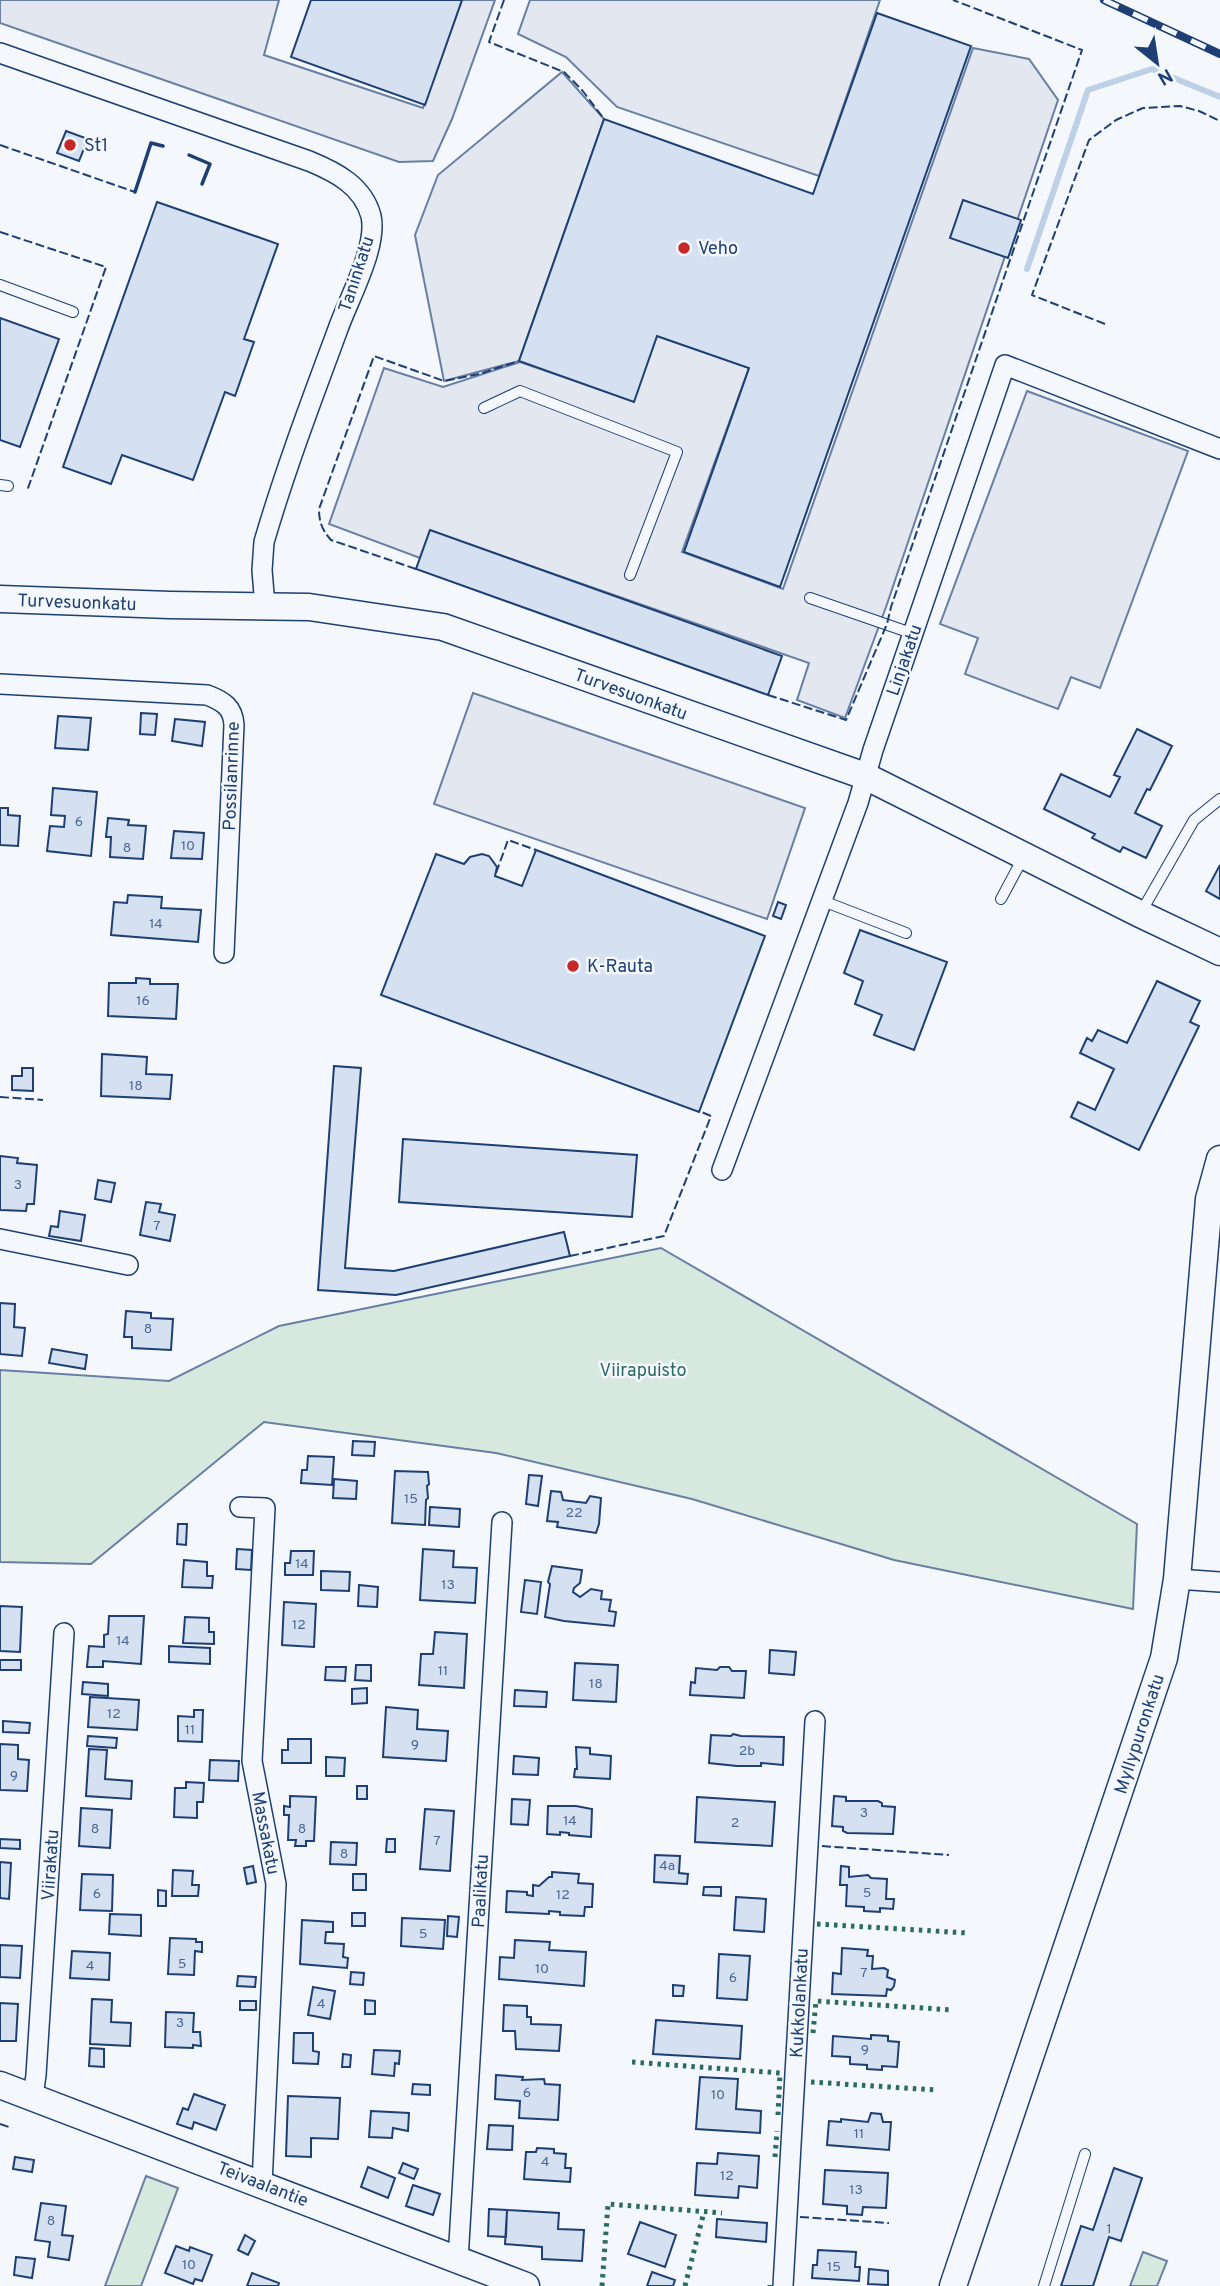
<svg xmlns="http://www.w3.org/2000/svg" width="1220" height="2286" font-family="Overpass,sans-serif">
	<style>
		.green { fill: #d7e8df; stroke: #687fa3; stroke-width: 2 }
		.parking { fill: #e3e8f0; stroke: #687fa3; stroke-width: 2 }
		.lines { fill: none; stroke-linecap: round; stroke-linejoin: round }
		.stream { stroke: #bed0e5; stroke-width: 6 }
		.building { fill: #d5e0f0; stroke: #1d3f73; stroke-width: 2 }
		.lane-casing { stroke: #1d3f73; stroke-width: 12 }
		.street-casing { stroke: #1d3f73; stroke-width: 22 }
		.secondary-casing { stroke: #1d3f73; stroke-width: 29 }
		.lane { stroke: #f4f7fb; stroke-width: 10 }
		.street { stroke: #f4f7fb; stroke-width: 19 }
		.secondary { stroke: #f4f7fb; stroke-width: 26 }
		.rail-casing { stroke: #1d3f73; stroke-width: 8 }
		.rail { stroke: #f4f7fb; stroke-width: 5; stroke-dasharray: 16; stroke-linecap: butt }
		.hedge { stroke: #2c6c60; stroke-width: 5; stroke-dasharray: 3.5 5; stroke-linecap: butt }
		.fence { stroke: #1d3f73; stroke-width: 2; stroke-dasharray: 9 3.5; stroke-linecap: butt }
		.wall { stroke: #1d3f73; stroke-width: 3.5 }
		.poi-dot { fill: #c62828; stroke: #f4f7fb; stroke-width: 2.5 }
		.labels { text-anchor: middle; stroke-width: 5; stroke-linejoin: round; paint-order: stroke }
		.number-label { font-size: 14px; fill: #4b6792 }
		.poi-label { font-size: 18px; fill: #1d3f73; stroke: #f4f7fb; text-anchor: start }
		.street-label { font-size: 18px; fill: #1d3f73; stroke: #f4f7fb }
		.park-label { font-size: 18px; fill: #2c6c60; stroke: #f4f7fb }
	</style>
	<rect width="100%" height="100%" fill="#f4f7fb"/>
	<path class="green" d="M661 1248 1137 1524 1133 1609 894 1560 692 1499 496 1453 264 1422 91 1564 0 1562V1370L169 1381 279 1326Z
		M146 2176 178 2188 141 2286H105Z
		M1143 2252 1167 2261 1157 2286H1130Z"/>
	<path class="parking" d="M0 0H279L264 55 423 108 462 0H495L452 119 433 161 399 162 0 23Z
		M530 0H880L819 176 617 107 566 57 518 34Z
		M973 48 1029 59 1058 100 886 607 845 718 797 700 809 663 430 531 420 558 329 524 384 368 443 387 520 362 633 401 657 336 749 368 682 552 783 589Z
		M562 72 604 119 519 361 444 381 415 235 438 175Z
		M1027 391 1188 451 1100 688 1071 677 1058 709 965 674 978 638 940 624Z
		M473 693 805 808 767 919 434 804Z"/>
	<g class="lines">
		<path class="stream" d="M1027 269 1088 90 1152 69 1220 97"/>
	</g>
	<path class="building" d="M311 0H462L425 105 291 57Z
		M877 13 971 46 780 587 684 552 749 368 657 336 634 402 519 361 604 119 813 194Z
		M66 131 88 139 79 161 57 153Z
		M963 200 1021 220 1008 258 950 238Z
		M157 202 278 244 244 339 254 342 235 396 225 392 193 480 122 455 111 484 63 467Z
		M0 318 59 339 20 447 0 440Z
		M430 530 782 656 768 695 416 569Z
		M141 713 157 714 155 735 140 734Z
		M58 716 91 718 88 750 55 748Z
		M175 719 205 722 202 746 172 741Z
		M1137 729 1172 746 1150 790 1147 789 1135 813 1162 826 1146 858 1123 847 1120 852 1092 838 1095 834 1044 809 1061 774 1110 797 1120 777 1114 775Z
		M53 788 97 792 91 856 47 851 50 826 64 827 65 816 51 815Z
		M0 808H8V815L20 816 18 846 0 845Z
		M108 818 129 820 128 825 146 826 143 859 110 857 111 837H106Z
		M174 831 204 833 202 859 171 858Z
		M536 850 765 936 699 1112 381 995 436 854 464 864 470 857 482 854 489 856 497 867 495 876 522 886Z
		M1220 865V899L1206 891Z
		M128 895 162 897 161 908 201 910 198 942 111 935 114 902 127 903Z
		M778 902 786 905 781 919 773 916Z
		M860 930 947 962 914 1050 874 1035 882 1015 855 1004 863 981 844 973Z
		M136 978 150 979V984H178L176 1019 108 1016 109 983H136Z
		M1157 981 1200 1001 1190 1022 1199 1026 1139 1150 1071 1117 1078 1102 1095 1110 1114 1069 1080 1053 1087 1038 1092 1041 1098 1030 1127 1043Z
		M102 1054 147 1057 146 1074 172 1075 170 1099 101 1096Z
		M334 1066 361 1068 345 1268 394 1271 564 1232 570 1256 396 1295 318 1290Z
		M22 1068H33V1091L12 1090V1076H22Z
		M403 1139 637 1155 632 1217 399 1202Z
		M0 1156 18 1158 17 1163 37 1165 34 1204H27L26 1211 0 1210Z
		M98 1180 115 1183 111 1202 95 1199Z
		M146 1202 161 1204 159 1212 175 1215 170 1241 140 1235Z
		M60 1211 85 1215 81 1241 49 1236 51 1226 58 1227Z
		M0 1303 15 1304 14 1327 25 1328 22 1356 0 1354Z
		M126 1311 151 1313V1318L173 1319 171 1350 132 1348V1337H124Z
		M52 1349 87 1355 85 1369 49 1363Z
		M353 1441 375 1442 374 1456 352 1455Z
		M308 1456 334 1457 332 1485 301 1483 302 1470H307Z
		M395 1471 428 1472 429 1484 427 1486 428 1498 426 1500 425 1525 392 1523Z
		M529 1475 542 1476 538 1506 526 1504Z
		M334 1479 357 1481 356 1499 333 1498Z
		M551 1491 561 1492 563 1500 586 1503 590 1496 601 1498 599 1524 596 1533 557 1527 558 1522 547 1521Z
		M430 1507 460 1509 459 1527 429 1525Z
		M178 1524H187L186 1545 177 1544Z
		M237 1549 252 1550 251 1570 236 1569Z
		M423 1549 454 1551 453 1567 477 1568 475 1603 420 1600Z
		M291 1551H314L313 1575H285V1563H290Z
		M184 1560 207 1562V1576H213L212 1588 182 1587Z
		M552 1566 582 1570 580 1583 574 1588 573 1592 580 1597 591 1589 602 1591 601 1599 611 1600 609 1611 616 1612 614 1626 564 1621 545 1617 550 1584 548 1582Z
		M321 1571 350 1572 349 1591 321 1590Z
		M525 1580 541 1582 537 1614 521 1612Z
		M359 1585 378 1587 377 1607 358 1606Z
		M284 1602 316 1604 314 1647 282 1645Z
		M0 1606 22 1607 20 1652 0 1651Z
		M109 1616H144L141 1664 103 1661V1667H87L89 1646 104 1647V1635L108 1634Z
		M185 1617 209 1618V1632H214V1644L183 1643Z
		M435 1632 467 1634 464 1688 419 1685 421 1654H433Z
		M169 1646 210 1648V1664L169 1662Z
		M770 1650 796 1652 794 1675 769 1673Z
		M0 1660H21V1670H0Z
		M575 1663 618 1665 616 1702 573 1700Z
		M356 1665H371V1681L355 1680Z
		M326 1667H346L345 1681 325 1680Z
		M720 1667H729L732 1671H746L744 1698 690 1695 691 1682 695 1683 696 1668 717 1670Z
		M83 1682 108 1684V1696L82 1694Z
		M367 1688V1703L352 1704V1689Z
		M515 1690 547 1692 546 1707 514 1706Z
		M90 1697 139 1700 137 1730 88 1727Z
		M386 1707 418 1710 417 1729 448 1731 446 1761 383 1757Z
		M194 1710H203L202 1742 178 1741V1716L194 1717Z
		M3 1721 30 1723 29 1733 3 1732Z
		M733 1734 741 1736 784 1737 783 1765 761 1763V1766H737L709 1763 711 1735 731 1736Z
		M88 1736 117 1738 116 1748 87 1746Z
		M288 1739H311V1763H282V1750H288Z
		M0 1744 18 1745V1759L29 1760 27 1791 0 1790Z
		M576 1747 590 1748V1754L611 1756 610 1779 574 1777 575 1769H577Z
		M89 1749 107 1750 105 1779 132 1781 131 1799 86 1796Z
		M514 1756 539 1758 538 1775 513 1774Z
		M326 1757 345 1758 344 1776H326Z
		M210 1760 239 1761 238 1781 209 1780Z
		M186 1782 204 1783 203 1802H197V1818L174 1817 175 1788H186Z
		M357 1786H367V1799H357Z
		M290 1796 316 1797 314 1841H306V1846H295L296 1840H288L289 1815H284V1806L290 1807Z
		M834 1796 846 1797V1801H878L882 1803V1806L895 1807 893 1834 847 1833 843 1831V1827L832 1826Z
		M697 1797 775 1802 772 1846 695 1842Z
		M512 1799 530 1800 528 1825 511 1824Z
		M548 1806H576L592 1809 591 1837 569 1835V1833L560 1832V1835L547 1834Z
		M81 1808 112 1810 110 1848 79 1846Z
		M425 1809 454 1811 450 1871 420 1869Z
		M0 1839 20 1840V1849L0 1848Z
		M387 1839H395V1852H386Z
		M331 1842 357 1843 356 1865 330 1864Z
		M655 1855 680 1856 679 1873 688 1874 687 1884 654 1882Z
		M0 1862 11 1863 9 1899 0 1898Z
		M253 1866 256 1882 247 1884 244 1868Z
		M841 1866 849 1867V1877L868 1875 871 1878 887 1879 886 1899H894L893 1909 880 1908V1912L864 1911V1907L846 1906 847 1885H840Z
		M173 1870 193 1871 192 1885H199L198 1896H172Z
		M552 1872 579 1874 578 1883 593 1884 592 1907H585L584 1916 560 1915V1912L549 1911V1914L506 1912 507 1891 527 1892V1895L533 1896V1885L539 1886 549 1877H552Z
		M82 1874 113 1875 112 1911 80 1910Z
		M353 1874H366V1890H353Z
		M704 1887H721V1896L703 1895Z
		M158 1890 166 1891V1906H158Z
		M736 1897 766 1899 764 1932 734 1930Z
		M352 1913H365V1926H352Z
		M110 1914 141 1915V1936L109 1934Z
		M448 1916 459 1917 457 1937 447 1936Z
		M402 1918 445 1920 443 1949 401 1946Z
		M302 1920 333 1922V1932H326L325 1943 344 1944 343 1957 348 1958 347 1968 300 1964Z
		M170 1938 196 1939V1942H202V1952L195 1951 194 1975 168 1974Z
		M515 1940 550 1942 549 1950 586 1952 584 1986 499 1979 500 1957 514 1958Z
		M0 1945 22 1946 20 1978 0 1977Z
		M842 1948 868 1950 867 1956H873L872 1969 884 1968 888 1970 887 1977 895 1980 894 1986 891 1990 887 1989 886 1996 832 1994 833 1973 841 1974Z
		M72 1951 110 1953 109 1980 70 1978Z
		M719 1954 750 1956 747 2000 717 1998Z
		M351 1972 364 1973 363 1985 350 1984Z
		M238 1976 256 1977 255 1987 237 1986Z
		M673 1985 684 1986 683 1996H673Z
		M313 1987 335 1991 330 2019 308 2015Z
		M92 1999 112 2000 111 2022 131 2023 130 2046 90 2044Z
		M365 2000 375 2001V2014H365Z
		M240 2001H256V2010H240Z
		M0 2003 18 2004 16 2041H0Z
		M504 2005 527 2006V2017H531V2024L561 2025 559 2051 516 2049 515 2031H503Z
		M166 2012 194 2013 193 2032H200L201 2046 193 2045V2048L165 2047Z
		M656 2020 742 2026 740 2059 653 2054Z
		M294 2033H313V2051L319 2052 318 2064 293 2063Z
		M871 2035 888 2036V2041L899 2042 897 2067 882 2066V2070L867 2069V2065L850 2064V2057L832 2056 833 2036 871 2039Z
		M90 2048 104 2049V2067L89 2066Z
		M374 2050 400 2051 399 2064 395 2063 394 2076 372 2074Z
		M343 2054 351 2055 350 2067H342Z
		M496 2075 523 2077 522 2080 544 2079 545 2084 560 2085 558 2120 519 2118 520 2101 495 2099Z
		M700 2077 738 2079 736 2109 761 2111 760 2133 696 2129Z
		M413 2084 430 2085V2095L412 2094Z
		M194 2094 225 2105 216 2130 194 2122 192 2129 177 2124 183 2108 188 2110Z
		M288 2096 340 2098 338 2139 311 2138V2157L286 2156Z
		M371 2111 409 2113 408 2131 393 2128 392 2138 369 2137Z
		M871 2113 881 2114 883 2122H891L889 2150 827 2145 829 2121 841 2122V2119L868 2122Z
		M489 2125 513 2126 512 2150 487 2149Z
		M537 2148 554 2149V2153L566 2154 565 2168H571L570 2182 524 2179 526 2152H536Z
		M718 2153 759 2156 757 2188 739 2186 738 2198 695 2195 697 2163 717 2164Z
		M15 2157 34 2160 32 2172 13 2169Z
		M403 2163 418 2169 414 2179 399 2173Z
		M368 2167 395 2178 388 2198 361 2187Z
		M1114 2168 1142 2178 1121 2241 1109 2237 1093 2286H1061L1081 2226 1093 2230Z
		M825 2170 888 2173 886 2208 863 2207 862 2215 847 2214V2206L823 2204Z
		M413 2185 440 2194 433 2215 406 2206Z
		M41 2203 66 2206 62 2235 73 2236 69 2260 48 2257 50 2242 35 2240Z
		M489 2209 507 2210 506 2237 488 2236Z
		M507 2210 559 2213 558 2229 584 2230 582 2261 542 2259V2247L505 2244Z
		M717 2219 767 2223 766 2242 716 2237Z
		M640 2222 676 2235 665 2267 628 2254Z
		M245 2235 255 2241 248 2255 238 2250Z
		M176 2246 189 2251 190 2247 212 2255 202 2281 195 2279 193 2284 165 2273Z
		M818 2250 856 2252 855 2267H860L859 2281 812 2278 813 2265H817Z
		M16 2257 35 2259 32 2278 14 2275Z
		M869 2269 888 2271V2285L868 2284Z
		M652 2272 675 2280 673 2286H647Z
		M252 2273 279 2283 278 2286H247Z"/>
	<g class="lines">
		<defs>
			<path id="lane" d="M0 285 73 312
				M484 408 520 391 677 452 630 575
				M0 485 8 486
				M810 598 914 634
				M1001 899 1024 856
				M823 901 906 933
				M1140 914 1194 820 1220 799
				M1044 2286 1085 2154"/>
			<path id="street" d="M0 53 309 161C336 172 363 186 371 216 378 247 348 300 338 329 312 399 285 470 264 542L262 570 265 606
				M0 684 207 695C223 701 233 707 234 725L224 953
				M722 1170 858 803 873 750 1005 365 1220 449
				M0 1239 128 1265
				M240 1507 265 1508 252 1761 276 1884 262 2184
				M1177 1579 1220 1582
				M33 2096 36 2075 64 1633
				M458 2260 502 1522
				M783 2286 815 1721"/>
			<path id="secondary" d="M0 599 170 605 309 607 443 627 865 776 1140 914 1220 952
				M0 2085 526 2286
				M953 2286 1164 1658 1177 1579 1209 1199 1220 1159"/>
		</defs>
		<use href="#lane" class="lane-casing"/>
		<use href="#street" class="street-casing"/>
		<use href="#secondary" class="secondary-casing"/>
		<use href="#lane" class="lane"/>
		<use href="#street" class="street"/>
		<use href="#secondary" class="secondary"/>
		<defs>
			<path id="rail" d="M1104 0 1220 54"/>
		</defs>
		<use href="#rail" class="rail-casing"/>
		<use href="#rail" class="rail"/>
		<path class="hedge" d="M817 1924 967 1933
			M813 2033 816 2001 953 2010
			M632 2062 780 2073 778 2115
			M811 2082 936 2090
			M775 2157 777 2131
			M602 2286 608 2204 722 2213
			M685 2286 704 2212
			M770 2286V2285"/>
		<path class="fence" d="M504 0 489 42 564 72 582 90 604 119
			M0 145 135 192
			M0 232 106 267 27 491
			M1105 324 1032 295 1089 140 1116 120 1143 108 1180 106 1199 111 1220 121
			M416 569 331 540C322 530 319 522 319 509L374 356 444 381 479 374 519 361
			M768 695 846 720 887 624 891 607 1082 50 953 0
			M496 873 508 840 536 850
			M0 1097 43 1100
			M570 1256 664 1236 711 1116 699 1111
			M822 1846 949 1855
			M0 2124 12 2128
			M800 2217 889 2223"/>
		<path class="wall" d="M189 155 210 164 202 184
			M135 192 151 143 163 146"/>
	</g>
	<g class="poi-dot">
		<circle cx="70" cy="145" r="7"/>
		<circle cx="684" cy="248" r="7"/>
		<circle cx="573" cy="966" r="7"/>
	</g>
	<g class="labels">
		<g class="number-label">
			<text x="79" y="826">6</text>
			<text x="188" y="850">10</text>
			<text x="127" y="852">8</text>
			<text x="156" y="928">14</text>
			<text x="143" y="1005">16</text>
			<text x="136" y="1090">18</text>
			<text x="18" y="1189">3</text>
			<text x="157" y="1230">7</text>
			<text x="148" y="1333">8</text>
			<text x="411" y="1503">15</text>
			<text x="574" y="1517">22</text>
			<text x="302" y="1568">14</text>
			<text x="448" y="1589">13</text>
			<text x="299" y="1629">12</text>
			<text x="123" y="1645">14</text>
			<text x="443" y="1675">11</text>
			<text x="596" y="1688">18</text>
			<text x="114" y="1718">12</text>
			<text x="190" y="1734">11</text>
			<text x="415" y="1749">9</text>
			<text x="747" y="1755">2b</text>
			<text x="14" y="1780">9</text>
			<text x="864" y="1817">3</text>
			<text x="570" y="1825">14</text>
			<text x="735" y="1827">2</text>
			<text x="95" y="1833">8</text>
			<text x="302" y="1833">8</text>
			<text x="437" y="1845">7</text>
			<text x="344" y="1858">8</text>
			<text x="667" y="1870">4a</text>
			<text x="867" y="1897">5</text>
			<text x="97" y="1898">6</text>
			<text x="563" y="1899">12</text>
			<text x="423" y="1938">5</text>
			<text x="182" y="1968">5</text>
			<text x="90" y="1970">4</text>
			<text x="542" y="1973">10</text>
			<text x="864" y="1977">7</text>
			<text x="733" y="1982">6</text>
			<text x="321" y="2008">4</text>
			<text x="180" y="2027">3</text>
			<text x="865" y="2054">9</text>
			<text x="527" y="2097">6</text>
			<text x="718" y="2099">10</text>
			<text x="859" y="2138">11</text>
			<text x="545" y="2166">4</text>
			<text x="727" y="2180">12</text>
			<text x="856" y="2194">13</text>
			<text x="51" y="2225">8</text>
			<text x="1109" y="2233">1</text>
			<text x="189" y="2269">10</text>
			<text x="834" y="2271">15</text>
		</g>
		<g class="poi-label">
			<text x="84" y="151">St1</text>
			<text x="698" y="254">Veho</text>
			<text x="587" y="972">K-Rauta</text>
		</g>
		<g class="street-label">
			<text transform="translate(356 274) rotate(-72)" y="6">Taninkatu</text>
			<text transform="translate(77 602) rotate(2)" y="6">Turvesuonkatu</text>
			<text transform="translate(904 660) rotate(-71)" y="6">Linjakatu</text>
			<text transform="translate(631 694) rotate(20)" y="6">Turvesuonkatu</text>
			<text transform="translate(231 776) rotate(-88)" y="6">Possilanrinne</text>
			<text transform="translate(1139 1734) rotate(-72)" y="6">Myllypuronkatu</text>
			<text transform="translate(266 1833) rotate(79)" y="6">Massakatu</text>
			<text transform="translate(50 1865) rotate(-86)" y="6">Viirakatu</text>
			<text transform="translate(480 1891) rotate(-87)" y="6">Paalikatu</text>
			<text transform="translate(799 2003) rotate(-87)" y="6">Kukkolankatu</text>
			<text transform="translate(263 2184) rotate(21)" y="6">Teivaalantie</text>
		</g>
		<g class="park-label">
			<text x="643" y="1376">Viirapuisto</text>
		</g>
	</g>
	<g transform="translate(1157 63) rotate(150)" stroke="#f4f7fb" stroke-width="5" paint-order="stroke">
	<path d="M0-5L12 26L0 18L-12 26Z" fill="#1d3f73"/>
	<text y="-10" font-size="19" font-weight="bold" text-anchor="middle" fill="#1d3f73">N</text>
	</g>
</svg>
